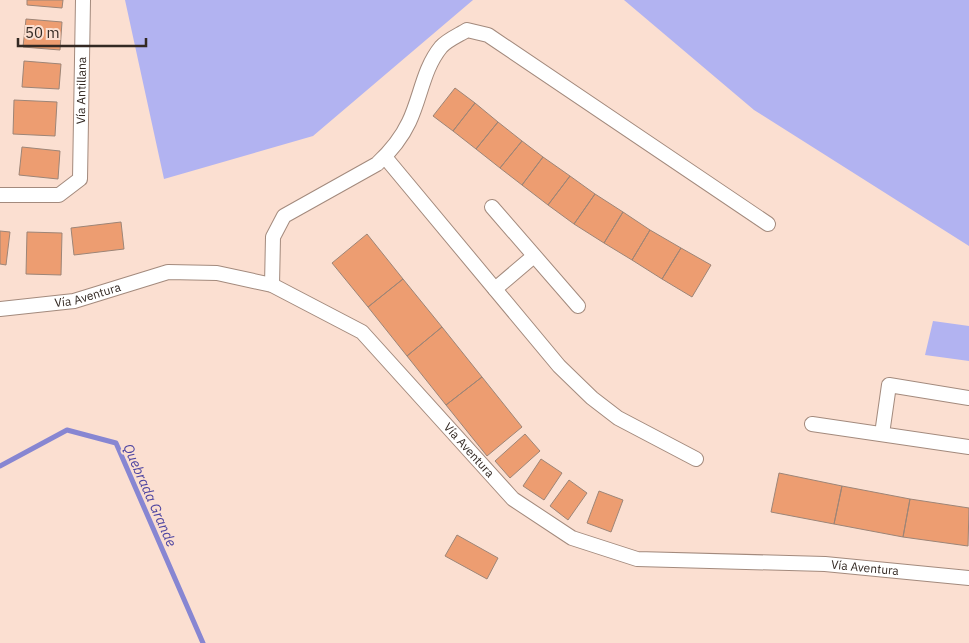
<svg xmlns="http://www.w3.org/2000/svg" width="969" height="643" font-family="'IBM Plex Sans',sans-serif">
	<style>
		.green { fill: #b2b3f1 }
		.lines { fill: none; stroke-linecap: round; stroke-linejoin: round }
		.stream { stroke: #8786d2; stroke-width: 5 }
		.building { fill: #ed9d71; stroke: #9d8577 }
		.minor-casing { stroke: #a38a7d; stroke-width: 16 }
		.minor { stroke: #fff; stroke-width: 14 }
		.labels { text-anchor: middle; stroke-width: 4; stroke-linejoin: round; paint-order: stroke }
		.street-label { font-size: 12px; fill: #332923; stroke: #fbdfd1 }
		.water-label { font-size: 14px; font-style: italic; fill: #4f46a1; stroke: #fbdfd1 }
	</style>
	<rect width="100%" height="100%" fill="#fbdfd1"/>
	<path class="green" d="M125 0H473L313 136 164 179Z
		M624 0H969V246L754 110Z
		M933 321 969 326V361L925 355Z"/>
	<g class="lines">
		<path class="stream" d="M0 466 67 430 116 443 203 643"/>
	</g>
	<path class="building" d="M27 0H63L62 8 27 5Z
		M26 19 62 22 60 50 23 47Z
		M24 61 61 64 59 89 22 87Z
		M455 88 475 103 453 131 433 116Z
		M14 100 57 102 55 136 13 134Z
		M475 103 498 122 476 149 453 131Z
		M498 122 522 141 500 168 476 149Z
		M522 141 543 157 522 185 500 168Z
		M22 147 60 151 58 179 19 175Z
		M543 157 570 176 548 205 522 185Z
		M570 176 595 194 574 224 548 205Z
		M595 194 623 212 604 243 574 224Z
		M623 212 650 230 632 260 604 243Z
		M121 222 124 249 74 255 71 228Z
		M650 230 681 248 662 279 632 260Z
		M0 231 10 232 6 265 0 264Z
		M27 232 62 233 61 275 26 274Z
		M367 234 403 279 368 307 332 263Z
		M681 248 711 265 692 297 662 279Z
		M403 279 442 327 407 356 368 307Z
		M442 327 482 377 446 405 407 356Z
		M482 377 522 427 487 456 446 405Z
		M525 434 540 451 510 478 495 461Z
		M541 459 562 473 544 500 523 486Z
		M779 473 842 486 834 524 771 512Z
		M569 480 587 493 568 520 550 506Z
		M842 486 910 499 903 537 834 524Z
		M599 491 623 500 611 532 587 523Z
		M910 499 969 508 968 546 903 537Z
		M457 535 498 558 487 579 445 556Z"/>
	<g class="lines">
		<defs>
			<g id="minor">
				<path d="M385 157 559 366 592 398 618 418 696 459"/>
				<path id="s1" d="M0 195H59L80 179 83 0"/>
				<path d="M492 207 578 306"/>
				<path d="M272 285 273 237 284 216 377 164C391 151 401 139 409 122 421 97 423 69 441 47 447 40 459 35 467 30L488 35 768 224"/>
				<path d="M495 289 534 256"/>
				<path id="s2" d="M0 309 74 301 168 272 217 273 272 285 362 332 513 499 572 538 637 559 825 564 969 578"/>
				<path d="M812 424 969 447"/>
				<path d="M882 434 889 385 969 398"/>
			</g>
		</defs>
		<use href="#minor" class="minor-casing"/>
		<use href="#minor" class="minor"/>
	</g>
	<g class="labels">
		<g class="street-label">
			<text dy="4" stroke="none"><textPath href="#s1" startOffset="174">Vía Antillana</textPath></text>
			<text dy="4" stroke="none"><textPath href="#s2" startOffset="89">Vía Aventura</textPath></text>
			<text dy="4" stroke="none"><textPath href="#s2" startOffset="539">Vía Aventura</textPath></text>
			<text dy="4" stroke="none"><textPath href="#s2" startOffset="972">Vía Aventura</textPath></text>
		</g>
		<g class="water-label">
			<text transform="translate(150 495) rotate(66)" y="5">Quebrada Grande</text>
		</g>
	</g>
	<path d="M18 38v8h128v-8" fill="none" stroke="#332923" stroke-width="2.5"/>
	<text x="25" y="38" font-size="15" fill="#332923" stroke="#fbdfd1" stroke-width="4" paint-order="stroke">50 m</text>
</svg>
